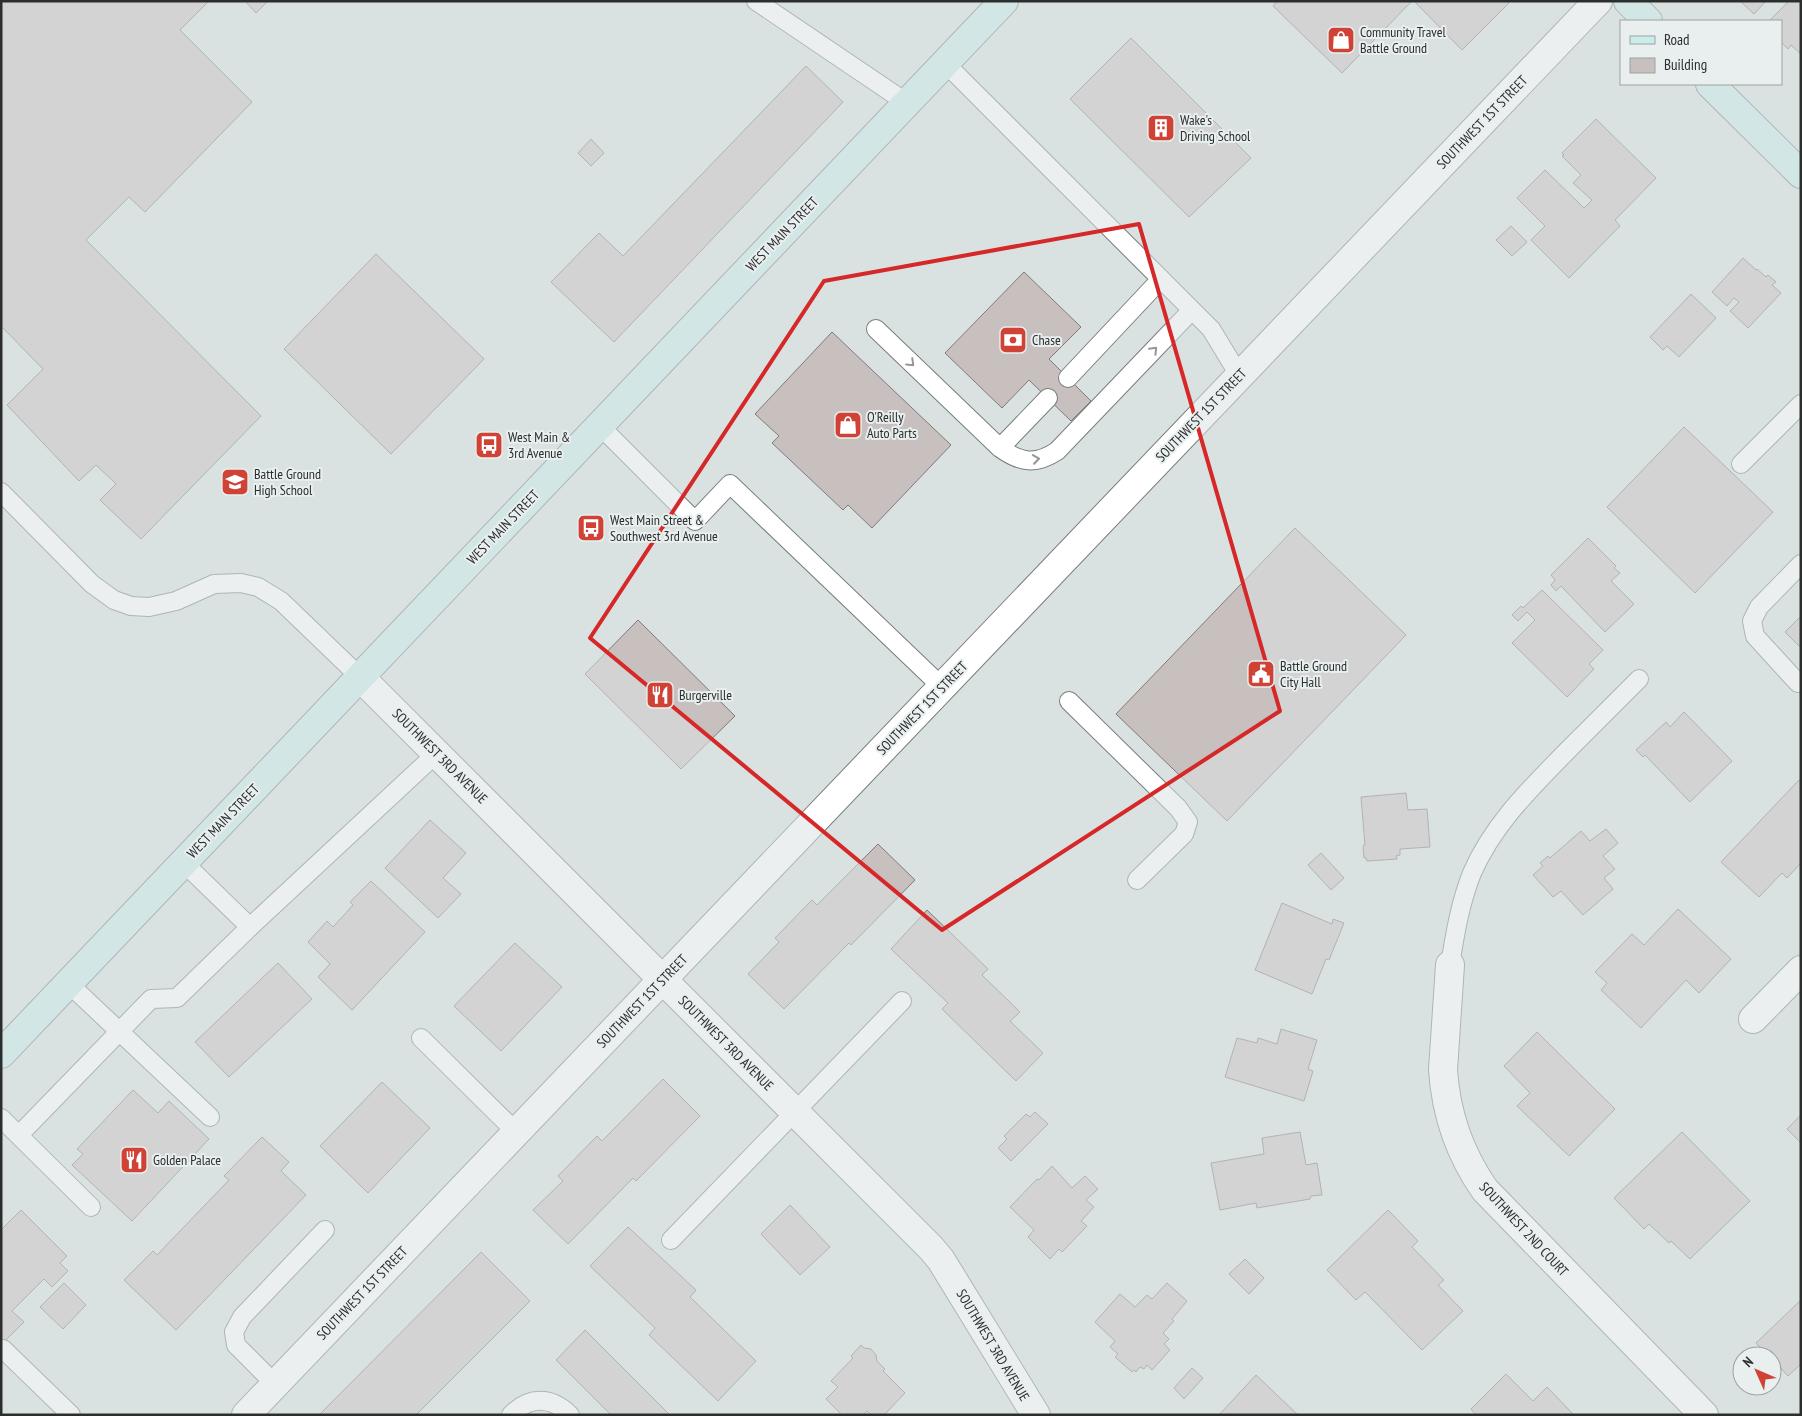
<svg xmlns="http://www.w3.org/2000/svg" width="1802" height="1416" font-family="'PT Sans Narrow',sans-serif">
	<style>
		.building { fill: #c7c0bf; stroke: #807a79 }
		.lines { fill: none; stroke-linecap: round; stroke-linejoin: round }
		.service-casing { stroke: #787e7d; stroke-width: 20 }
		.minor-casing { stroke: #787e7d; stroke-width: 30 }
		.tertiary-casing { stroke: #787e7d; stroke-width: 30 }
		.secondary-casing { stroke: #787e7d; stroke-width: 30 }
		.service { stroke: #fff; stroke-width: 18 }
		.minor { stroke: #fff; stroke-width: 28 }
		.tertiary { stroke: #fff; stroke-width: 28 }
		.secondary { stroke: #caecea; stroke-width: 28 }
		.oneway { stroke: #969696 }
		.marked { fill: none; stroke: #d62828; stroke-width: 4; stroke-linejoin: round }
		.labels { text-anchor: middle; stroke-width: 4; stroke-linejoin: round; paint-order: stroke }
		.poi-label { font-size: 14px; fill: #2c2e2e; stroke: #e8efee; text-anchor: start }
		.street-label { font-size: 14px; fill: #2c2e2e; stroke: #e8efee }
	</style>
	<rect width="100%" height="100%" fill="#dae2e1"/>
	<path class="building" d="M1 1H209L180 30 252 102 145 212 129 197 86 240 261 416 141 539 100 500 116 484 96 465 79 481 7 405 43 369 1 326Z
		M245 1H268L256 13Z
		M1277 1H1412L1342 73 1273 6Z
		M1414 1H1507L1509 3 1462 50Z
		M1740 1H1766L1754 14Z
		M1789 1H1801V54L1791 45 1788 49 1781 42V21H1769Z
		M1131 38 1251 158 1189 217 1070 99Z
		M806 66 843 102 614 342 551 282 599 233 623 256Z
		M1596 119 1656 178 1615 220 1620 226 1569 278 1531 240 1545 226 1517 198 1545 170 1584 208 1592 200 1573 183 1581 175 1562 156 1564 155 1562 153Z
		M591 139 604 153 591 166 578 153Z
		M1511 226 1527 242 1512 256 1496 240Z
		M376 254 484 359 391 454 284 349Z
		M1743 258 1756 270 1757 269 1766 277 1768 275 1776 282 1772 285 1781 293 1748 328 1730 311 1739 302 1734 298 1727 306 1712 292Z
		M1024 272 1081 327 1049 359 1091 401 1071 421 1029 380 1002 408 945 353Z
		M1691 294 1716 318 1679 357 1667 346 1663 350 1650 337Z
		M832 332 951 445 872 528 848 505 843 510 772 443 779 436 755 414Z
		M1684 427 1773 512 1695 593 1607 507Z
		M1295 528 1406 635 1227 821 1116 714Z
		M1588 538 1616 566 1614 568 1620 573 1611 581 1634 604 1605 632 1561 586 1556 591 1551 585 1555 580 1551 575Z
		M1542 590 1603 650 1589 664 1594 669 1567 697 1512 643 1535 620 1527 612 1518 621 1512 615 1521 606 1523 608Z
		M1801 616V648L1785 632Z
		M638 620 735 716 681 769 585 674Z
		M1684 712 1732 761 1690 802 1645 755 1643 757 1636 750 1666 722 1670 727Z
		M1799 780 1801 782V863L1787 878 1782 873 1759 897 1721 862Z
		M1406 793 1408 810 1427 809 1430 847 1400 849V855L1396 856 1397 859 1367 861 1366 858H1364L1363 846 1365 845 1361 797Z
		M430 820 466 853 443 878 461 894 438 918 385 868Z
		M1606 829 1618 843 1603 856 1615 869 1604 878 1613 889 1583 915 1561 891 1553 897 1533 875 1543 866 1540 863 1548 856 1550 858 1581 831 1590 841Z
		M878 844 915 880 851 945 849 943 784 1009 748 974 779 942 775 938 812 900 817 905Z
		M1321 853 1344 878 1331 890 1308 865Z
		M371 881 425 932 352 1010 318 977 330 964 308 942 327 921 333 927 353 905 350 902Z
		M1282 903 1332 924 1333 919 1344 923 1329 960 1326 959 1312 994 1255 970Z
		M1678 909 1731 959 1699 993 1686 980 1641 1028 1601 990 1607 983 1595 972 1632 934 1644 945Z
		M927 910 988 969 982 975 1020 1012 1010 1021 1043 1053 1016 1081 942 1009 948 1003 891 949Z
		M515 943 562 987 501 1051 454 1006Z
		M278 963 312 999 229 1077 195 1042Z
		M1281 1029 1317 1040 1308 1069 1313 1071 1304 1101 1225 1077 1237 1038 1257 1043 1258 1038 1277 1044Z
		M1537 1032 1615 1109 1569 1156 1517 1106 1530 1093 1504 1066Z
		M663 1079 700 1116 636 1181 633 1178 568 1244 533 1210 563 1181 558 1176 597 1136 602 1141Z
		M382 1082 430 1128 368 1193 320 1146Z
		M133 1090 158 1113 169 1101 209 1139 132 1221 72 1165 83 1154 77 1149Z
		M1035 1112 1048 1124 1011 1161 998 1148 1007 1139 1004 1136 1026 1114 1030 1117Z
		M1801 1115V1143L1787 1129Z
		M1300 1132 1306 1165 1317 1163 1322 1195 1311 1196 1310 1199 1257 1208 1256 1203 1220 1210 1211 1163 1264 1154 1262 1138Z
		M1682 1132 1750 1201 1690 1259 1671 1241 1669 1243 1649 1224 1644 1229 1614 1198Z
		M262 1137 289 1162 281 1171 306 1195 176 1330 124 1280 153 1251 157 1255 229 1180 224 1176Z
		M1052 1166 1072 1188 1085 1176 1098 1189 1086 1200 1094 1207 1081 1221 1087 1226 1062 1252 1059 1249 1050 1259 1028 1237 1034 1230 1010 1207 1037 1179 1039 1180Z
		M790 1205 830 1247 800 1275 761 1234Z
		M21 1210 67 1256 60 1263 68 1271 52 1287 44 1279 12 1311 24 1322 1 1345V1230Z
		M1388 1210 1418 1241 1412 1247 1444 1280 1438 1285 1463 1311 1422 1350 1365 1292 1356 1300 1327 1270Z
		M628 1227 696 1290 690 1297 756 1361 718 1401 649 1335 655 1328 590 1266Z
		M481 1252 530 1301 416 1415H319Z
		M1245 1259 1264 1278 1249 1294 1229 1274Z
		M64 1283 86 1305 63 1329 40 1307Z
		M1167 1283 1187 1301 1172 1319 1174 1321 1163 1333 1169 1339 1164 1344 1170 1350 1152 1370 1147 1365 1144 1369 1140 1367 1136 1372 1134 1370 1132 1372 1115 1357 1118 1354 1110 1347 1115 1341 1095 1322 1120 1294 1135 1307 1147 1295 1152 1299Z
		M1801 1300V1364L1788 1376 1772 1359V1356H1769L1756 1343Z
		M585 1330 670 1415H611L556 1360Z
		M861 1345 864 1348 871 1349 876 1355 877 1361 885 1369 883 1371 905 1393 884 1415H871L867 1411 863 1415H842L826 1399 838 1387 831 1381 853 1358 851 1356Z
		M1192 1368 1203 1378 1184 1399 1174 1388Z
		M1506 1374 1533 1401 1547 1387 1574 1415H1476L1471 1409Z
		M1256 1375 1298 1415H1219Z"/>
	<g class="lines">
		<defs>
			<path id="service" d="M756 1 907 103
				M945 63 1211 329 1239 375
				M876 329 1000 448C1021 463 1036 465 1057 451L1192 310
				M1068 378 1161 279
				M600 426 695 521 730 484 942 687
				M1000 448 1048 398
				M1741 464 1801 404
				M1 492 92 584 114 600 131 606 149 607 176 601 214 584 241 583 258 587 281 601 360 677
				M1798 683 1755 636 1752 621 1759 607 1801 564
				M1069 701 1178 808 1188 822 1184 834 1137 880
				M183 862 250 927 437 753
				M1450 965C1455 934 1460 903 1472 873 1493 825 1528 791 1564 754 1589 729 1614 704 1639 679
				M68 983 210 1117
				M421 1038 516 1132
				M1 1118 91 1207
				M19 1135 151 999 177 998 250 927
				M671 1240 902 1001
				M3 1349 71 1415
				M275 1384 236 1345 234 1332 242 1317 325 1230
				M511 1415C529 1396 551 1396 570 1415"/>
			<path id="minor" d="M360 677 931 1248 941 1260 1036 1415
				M1450 965 1443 1070C1446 1115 1459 1153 1485 1190L1704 1415
				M1753 1019 1801 970"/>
			<path id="tertiary" d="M246 1415 1598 1"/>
			<path id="secondary" d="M1628 1 1648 21
				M1710 84 1801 174
				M1 1054 1004 1"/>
		</defs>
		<use href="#service" class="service-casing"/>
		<use href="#minor" class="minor-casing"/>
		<use href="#tertiary" class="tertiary-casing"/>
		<use href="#secondary" class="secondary-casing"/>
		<use href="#service" class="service"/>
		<use href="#minor" class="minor"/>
		<use href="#tertiary" class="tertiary"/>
		<use href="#secondary" class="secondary"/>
	</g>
	<defs><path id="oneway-chevron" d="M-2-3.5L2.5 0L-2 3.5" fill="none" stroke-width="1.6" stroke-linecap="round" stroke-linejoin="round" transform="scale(1.25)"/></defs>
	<g class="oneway">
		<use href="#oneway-chevron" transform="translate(1154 350) rotate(-46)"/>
		<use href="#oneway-chevron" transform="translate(911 363) rotate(44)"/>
		<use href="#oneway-chevron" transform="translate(1036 459) rotate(-8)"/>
	</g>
	<path d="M0 0H1802V1416H0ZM1139 224 1280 711 942 930 590 638 824 281Z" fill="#dae2e1" fill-opacity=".55" fill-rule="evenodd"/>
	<path class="marked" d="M1139 224 1280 711 942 930 590 638 824 281Z"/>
	<defs>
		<symbol id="shop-square" viewBox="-11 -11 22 22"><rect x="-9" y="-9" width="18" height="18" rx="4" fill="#d04235" stroke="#e8efee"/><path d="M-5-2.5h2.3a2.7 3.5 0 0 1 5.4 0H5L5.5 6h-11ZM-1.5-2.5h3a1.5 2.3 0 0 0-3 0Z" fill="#fff"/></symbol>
		<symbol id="building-square" viewBox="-11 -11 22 22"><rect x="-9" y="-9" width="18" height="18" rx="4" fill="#d04235" stroke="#e8efee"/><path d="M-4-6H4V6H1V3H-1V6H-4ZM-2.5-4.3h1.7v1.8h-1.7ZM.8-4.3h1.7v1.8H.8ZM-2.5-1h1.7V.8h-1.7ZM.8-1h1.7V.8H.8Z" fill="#fff"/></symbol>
		<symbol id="bank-square" viewBox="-11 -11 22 22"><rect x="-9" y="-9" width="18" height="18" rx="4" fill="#d04235" stroke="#e8efee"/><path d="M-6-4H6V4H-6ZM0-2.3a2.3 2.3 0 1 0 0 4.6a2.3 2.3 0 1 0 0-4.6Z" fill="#fff"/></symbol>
		<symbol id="bus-square" viewBox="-11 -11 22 22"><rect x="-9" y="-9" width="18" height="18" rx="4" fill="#d04235" stroke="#e8efee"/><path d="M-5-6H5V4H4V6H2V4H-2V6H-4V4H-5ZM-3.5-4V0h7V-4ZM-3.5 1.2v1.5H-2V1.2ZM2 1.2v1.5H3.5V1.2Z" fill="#fff"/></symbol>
		<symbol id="school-square" viewBox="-11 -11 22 22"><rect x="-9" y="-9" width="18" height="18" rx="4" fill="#d04235" stroke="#e8efee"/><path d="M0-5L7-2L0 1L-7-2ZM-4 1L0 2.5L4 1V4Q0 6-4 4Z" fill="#fff"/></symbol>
		<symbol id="civic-square" viewBox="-11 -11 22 22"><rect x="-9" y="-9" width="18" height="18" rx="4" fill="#d04235" stroke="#e8efee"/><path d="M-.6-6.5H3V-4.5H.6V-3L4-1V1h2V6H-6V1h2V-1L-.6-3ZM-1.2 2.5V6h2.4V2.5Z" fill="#fff"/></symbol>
		<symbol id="restaurant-square" viewBox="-11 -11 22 22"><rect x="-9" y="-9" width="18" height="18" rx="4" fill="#d04235" stroke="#e8efee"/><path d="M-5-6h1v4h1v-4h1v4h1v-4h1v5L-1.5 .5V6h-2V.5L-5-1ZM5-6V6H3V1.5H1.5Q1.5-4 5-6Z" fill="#fff"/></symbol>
	</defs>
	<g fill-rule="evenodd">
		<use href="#shop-square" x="1325" y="24" width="32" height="32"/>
		<use href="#building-square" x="1145" y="112" width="32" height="32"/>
		<use href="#bank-square" x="997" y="324" width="32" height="32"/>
		<use href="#shop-square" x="832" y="409" width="32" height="32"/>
		<use href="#bus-square" x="473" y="429" width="32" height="32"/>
		<use href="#school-square" x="219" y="466" width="32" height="32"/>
		<use href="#bus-square" x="575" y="512" width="32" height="32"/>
		<use href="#civic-square" x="1245" y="658" width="32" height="32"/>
		<use href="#restaurant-square" x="644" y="679" width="32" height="32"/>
		<use href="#restaurant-square" x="118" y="1144" width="32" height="32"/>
	</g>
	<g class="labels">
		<g class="poi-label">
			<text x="1360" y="37">Community Travel<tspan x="1360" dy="16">Battle Ground</tspan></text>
			<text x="1180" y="125">Wake's<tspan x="1180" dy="16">Driving School</tspan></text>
			<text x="1032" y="345">Chase</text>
			<text x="867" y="422">O'Reilly<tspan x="867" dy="16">Auto Parts</tspan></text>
			<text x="508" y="442">West Main &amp;<tspan x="508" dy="16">3rd Avenue</tspan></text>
			<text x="254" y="479">Battle Ground<tspan x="254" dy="16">High School</tspan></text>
			<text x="610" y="525">West Main Street &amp;<tspan x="610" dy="16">Southwest 3rd Avenue</tspan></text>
			<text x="1280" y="671">Battle Ground<tspan x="1280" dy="16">City Hall</tspan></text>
			<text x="679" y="700">Burgerville</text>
			<text x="153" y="1165">Golden Palace</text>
		</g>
		<g class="street-label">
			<text transform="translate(1482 122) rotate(-46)" y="5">SOUTHWEST 1ST STREET</text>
			<text transform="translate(782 234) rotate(-46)" y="5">WEST MAIN STREET</text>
			<text transform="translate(1201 415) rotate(-46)" y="5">SOUTHWEST 1ST STREET</text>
			<text transform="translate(503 527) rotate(-46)" y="5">WEST MAIN STREET</text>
			<text transform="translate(922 708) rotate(-46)" y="5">SOUTHWEST 1ST STREET</text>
			<text transform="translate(440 756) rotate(45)" y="5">SOUTHWEST 3RD AVENUE</text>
			<text transform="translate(223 821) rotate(-46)" y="5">WEST MAIN STREET</text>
			<text transform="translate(642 1001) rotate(-46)" y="5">SOUTHWEST 1ST STREET</text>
			<text transform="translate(726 1043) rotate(45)" y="5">SOUTHWEST 3RD AVENUE</text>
			<text transform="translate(1524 1229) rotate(47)" y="5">SOUTHWEST 2ND COURT</text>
			<text transform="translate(362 1293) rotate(-46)" y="5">SOUTHWEST 1ST STREET</text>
			<text transform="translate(993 1345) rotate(59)" y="5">SOUTHWEST 3RD AVENUE</text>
		</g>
	</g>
	<rect width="1802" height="1416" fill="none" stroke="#2c2e2e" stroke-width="5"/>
	<rect x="1620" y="20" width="162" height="65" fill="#e8efee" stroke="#9da2a1"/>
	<rect x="1630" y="36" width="25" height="8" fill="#caecea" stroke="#9da2a1"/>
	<text x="1664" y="45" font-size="15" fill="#2c2e2e">Road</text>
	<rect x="1630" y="58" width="25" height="15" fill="#c7c0bf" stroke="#9da2a1"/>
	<text x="1664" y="70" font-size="15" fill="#2c2e2e">Building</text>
	<g transform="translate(1757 1371) rotate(315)"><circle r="24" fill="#e8efee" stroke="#9da2a1"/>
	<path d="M0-4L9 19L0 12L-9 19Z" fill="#d04235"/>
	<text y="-8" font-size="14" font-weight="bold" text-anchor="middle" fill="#2c2e2e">N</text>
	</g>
</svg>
